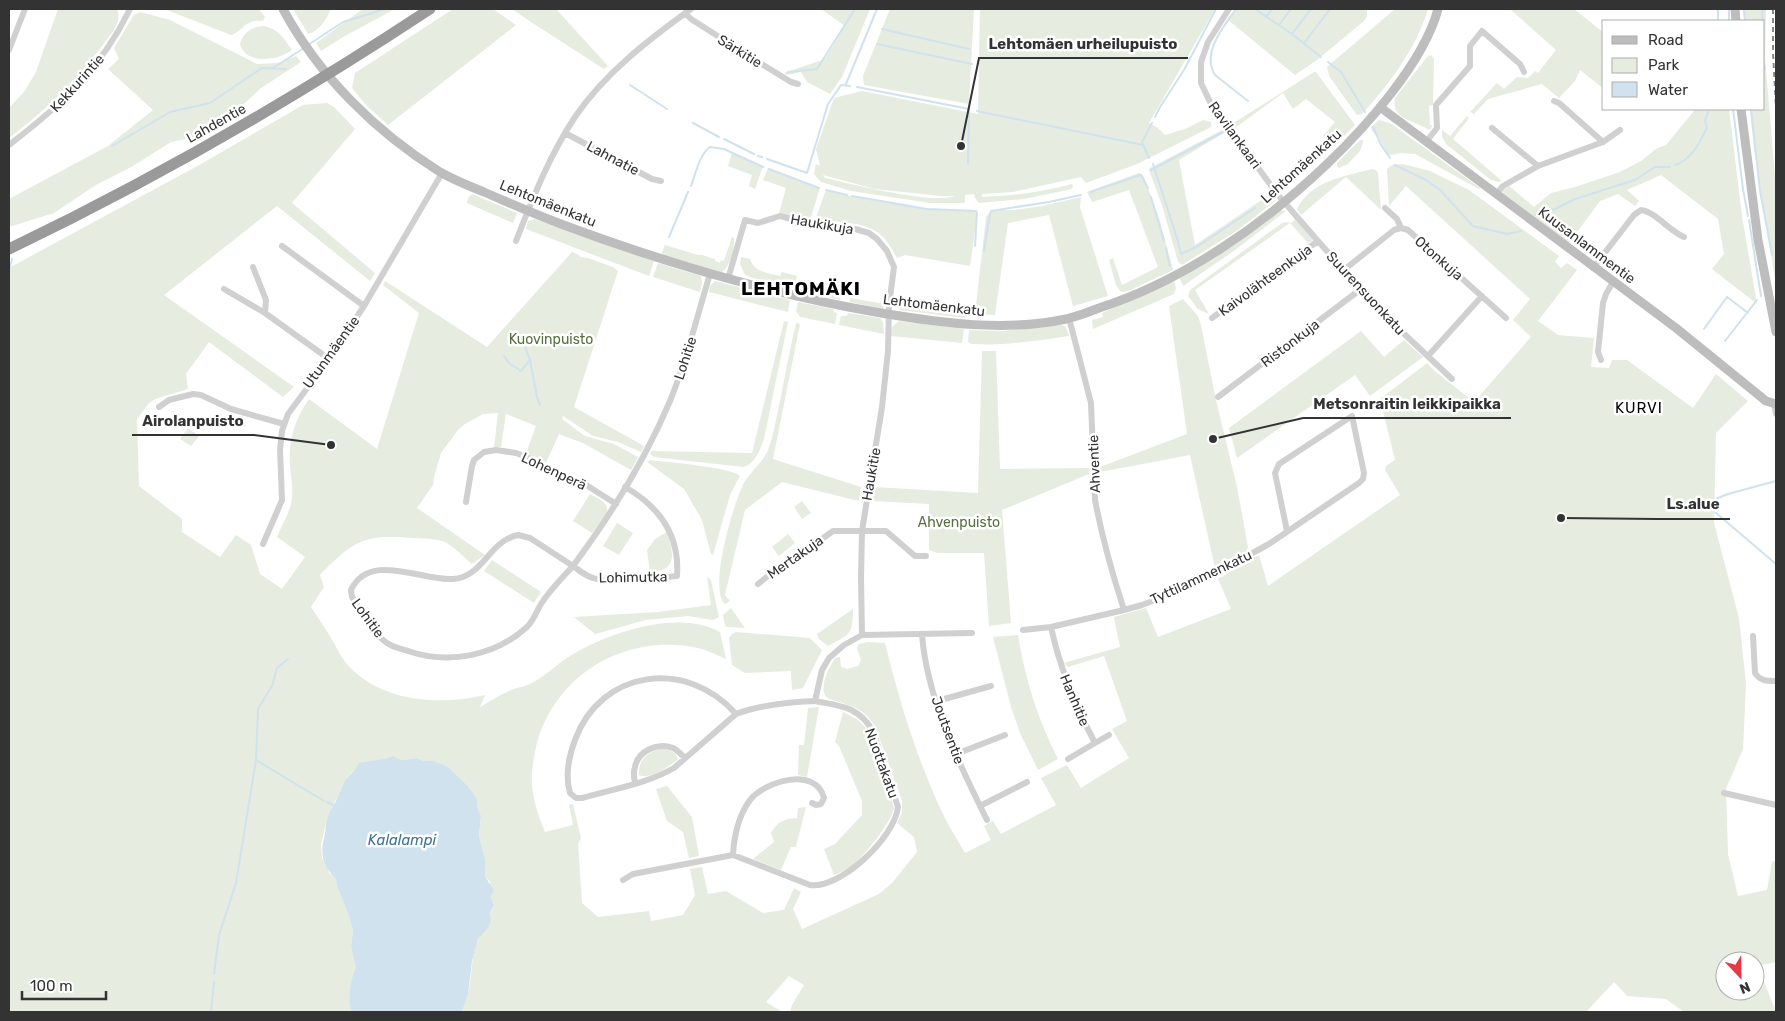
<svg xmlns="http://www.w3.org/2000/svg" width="1785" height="1021" font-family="Rubik,sans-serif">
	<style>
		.green { fill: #e6ecdf; fill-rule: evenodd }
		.water { fill: #cfe2ee }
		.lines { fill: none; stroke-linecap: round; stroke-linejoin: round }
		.stream { stroke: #cfe2ee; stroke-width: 2 }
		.street { stroke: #d0d0d0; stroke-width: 6 }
		.secondary { stroke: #bdbdbd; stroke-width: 9 }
		.highway { stroke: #9a9a9a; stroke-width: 11 }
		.rail { stroke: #888; stroke-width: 2; stroke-dasharray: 5 4; stroke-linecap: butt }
		.labels { text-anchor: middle; stroke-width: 5; stroke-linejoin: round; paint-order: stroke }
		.street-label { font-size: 14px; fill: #333; stroke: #fff }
		.park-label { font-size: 14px; fill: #56703f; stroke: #fff }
		.neighbourhood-label { font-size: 15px; letter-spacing: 1px; fill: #000; stroke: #fff }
		.water-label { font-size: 15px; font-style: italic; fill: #3f7597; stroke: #fff }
		.district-label { font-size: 19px; font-weight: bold; letter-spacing: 1px; fill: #000; stroke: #fff }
		.leader { fill: none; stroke: #333; stroke-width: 2 }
		.callout-dot { fill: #333; stroke: #fff; stroke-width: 2 }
		.callout-label { font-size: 15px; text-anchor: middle; font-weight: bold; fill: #333; stroke: #fff; stroke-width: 5; stroke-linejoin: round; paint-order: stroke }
	</style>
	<rect width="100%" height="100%" fill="#fff"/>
	<path class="green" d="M58 9H117C123 22 110 35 102 46 75 82 45 111 9 138V108L24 92 36 72Z
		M164 9H259L265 17 263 21C243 19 244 31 231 35Z
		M293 9H331C326 19 320 31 308 34Z
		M363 9H395L343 37 321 51 316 43Z
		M453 9H493L516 25 388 125 367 106 352 88 355 73Z
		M512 9H556L608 66 604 69 531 22Z
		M821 9H870L842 77 830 94 807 82 801 72 787 75 784 73 825 59 845 26Z
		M890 9H974L969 104 864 85 863 76Z
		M980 9H1215L1149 123 1158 128 1165 135 1185 129 1203 120 1211 122V127L1137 164 1086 183 1081 177 1013 192 982 194V197C1013 196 1042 192 1072 184L1073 186 1072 189 1024 199 979 203 975 198 974 194 965 195V203H930L851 191 821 182 814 174 816 164 820 166 816 149 834 98 862 91 978 114ZM823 175 875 189 941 196H955C932 205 852 184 825 178Z
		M1236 9H1367V16L1364 21 1317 60 1295 75 1227 19Z
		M1395 9H1428C1416 49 1390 83 1362 114L1357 115 1329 76 1327 67Z
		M1510 9H1574L1604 33V89L1580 70 1575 81 1559 98 1542 84 1488 99 1474 114 1470 112 1497 83 1504 89 1517 77 1528 78 1535 71 1538 73 1556 50Z
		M1743 9H1766L1765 58 1776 188V285L1754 149 1750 109H1764V21H1744Z
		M140 12 170 20 257 64 278 63 296 56 301 62 261 88 245 103 217 119 201 136 171 142 133 166 96 185 54 213 9 227V199L108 146 153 110 108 69 119 59 114 48 134 15Z
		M264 26C279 29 284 39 292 50 279 60 246 66 240 44 243 32 252 27 264 26Z
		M1431 55 1434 59 1433 105 1429 106 1430 125H1432L1431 129 1429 130C1416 120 1391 121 1395 98L1427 57Z
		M1314 72H1316L1355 125 1333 147 1323 136 1335 122 1306 99 1293 109 1283 93 1235 128 1232 124Z
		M327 103 334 107 355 129 292 203 375 273 370 281 277 206 164 295 294 387 283 397 209 342 186 374 188 389 155 399 149 403 137 419 139 486 182 519V532L220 557 236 535 251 545 260 574 282 589 305 557 277 537C281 527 288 515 291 504 294 492 291 478 290 465 288 440 295 419 309 399L377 449 419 313 383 285 385 281 487 347 572 252 579 255 580 257 588 258 613 267 618 271 574 407 644 446 641 452 618 442 593 436 563 416 562 419 585 436 614 444 638 457 631 470 583 443 559 434 546 463 526 453 536 426 506 414 501 447H494L498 413 483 414 465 424 458 430 441 453 434 477 433 485 417 508 485 555 472 564C465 558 450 543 442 541 432 538 420 539 411 538 364 533 351 543 320 575L324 587 311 607C319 619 327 631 334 643 338 650 341 657 346 663 379 702 439 706 485 695L480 707C490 701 500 695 511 690 518 687 525 687 532 683 545 676 555 666 567 658 603 634 678 608 720 632L726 659C717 655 707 650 698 648 626 633 557 673 537 743 534 756 531 771 532 785 533 800 539 818 545 832L573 825 569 805 573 804 581 838 578 844 582 903 598 917 649 911 651 921 683 915 695 895 690 869 702 867 708 894 726 891 763 913 784 910 794 888 801 892 793 909 802 929 879 894 892 883 917 852 914 837 897 823 902 813V801L877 731C868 709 850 705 829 699 816 691 829 668 835 658L840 657 841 667 847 669 858 666 861 660 857 648 859 644 867 642 885 643C898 696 914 749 936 799 944 818 955 836 965 853L991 840 984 826 993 821 1001 834 1056 805 1041 778 1067 765 1081 788 1129 758 1112 729 1127 721 1104 656 1068 667 1064 663 1120 647 1114 617 1146 608 1158 637 1231 609 1218 579 1259 555 1268 586 1400 495 1385 470 1386 466 1395 460 1380 399 1427 363 1436 372 1474 402 1531 337 1513 320 1530 299 1406 186 1389 206 1387 169 1392 165 1403 164 1430 171 1469 190 1559 256 1555 262 1561 268 1567 263 1577 270 1538 321 1558 335 1594 338 1591 367 1609 368 1612 360H1627L1693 408 1716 374 1748 401 1716 433 1714 523 1739 618 1746 684 1743 749 1726 789 1728 854 1738 896 1767 890 1772 861 1776 862V962L1758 966 1776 1012H1684L1666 999 1627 996 1614 982 1586 1012H790L792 1005 804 985 789 976 766 1002 782 1012H462C465 1003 469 992 470 982 472 968 472 954 478 940 483 928 492 929 490 913L493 908 490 900V882L485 876V859L479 836 481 817 478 810 477 799 474 794 466 784 447 766 434 761H424L416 758 402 760 393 756 385 760 363 762 351 773 342 785 339 797 335 801 327 818 321 845 322 858 327 865 329 873 336 878 337 886 349 916 353 930 351 947 356 968 350 1007 351 1012H9V268L201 164 303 105ZM1725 961H1755V991H1725Z
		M1692 109H1729L1742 216 1757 304 1712 269 1724 254 1718 219 1661 175 1627 190 1639 201 1635 206 1618 194 1600 201 1569 243 1503 193V190L1509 186 1534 207 1551 193 1575 187 1620 172 1641 161 1656 149 1666 145 1694 111Z
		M1467 116 1469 118 1453 139 1502 181 1498 182 1491 180 1446 144 1442 137V130L1450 136Z
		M1379 120 1390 123 1480 188 1479 189 1415 154 1402 153 1389 155 1387 154 1379 138 1372 131 1371 127Z
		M1224 129 1227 131 1179 160 1195 245 1272 193 1275 201 1238 230 1182 265 1178 262 1162 205 1149 170 1150 168Z
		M1360 140H1363V142L1360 151 1348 164 1339 168 1337 166V163Z
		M732 153 763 166 755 189 749 186 752 175 728 166Z
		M768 168 820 188 811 217 806 220 779 213 786 188 763 180Z
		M1372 169 1376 170 1378 173 1381 210 1346 177 1301 215 1297 209C1312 180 1343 177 1372 169Z
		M1139 173 1143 175 1159 218 1173 270 1128 291 1121 292 1116 285 1109 260 1113 258 1122 285 1158 267 1129 190 1092 202 1087 192Z
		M828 190 850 196 926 209 971 210 975 212 977 217 970 266 905 255 897 258C893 251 889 244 884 238 869 221 838 222 817 220L816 218 825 192Z
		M472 194 517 213 513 223 467 203 468 198Z
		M1081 197 1080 207 1108 296 1073 306 1049 215 1008 223 995 315 975 314 986 217 989 213 994 210H1014L1042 206Z
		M1280 210 1286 211 1235 250 1183 286 1179 277Z
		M535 219 654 261 649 276 526 229 528 221Z
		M1296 219 1313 240 1308 243 1290 223 1195 290 1209 314 1198 309 1188 296 1190 290 1282 223 1286 222 1291 223Z
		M732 237 734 238C735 248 730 267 722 272L661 255 665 245 698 255H702L715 259V261L720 263 721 260 724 261Z
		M741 257 750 259C754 272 768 273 780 276L782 272 797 276 794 288 752 278 745 275 740 264Z
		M658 263 701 276 702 283 700 292 653 277Z
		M1174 280 1176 288 1174 294 1093 329 1092 320 1103 317 1102 313Z
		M715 281 790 300 788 312 709 292 710 286Z
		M803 286 841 294 840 300 802 291Z
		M851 298 884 304 883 309 849 302Z
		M1183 299 1198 316 1201 325 1215 396 1237 487 1248 547 1246 552 1215 568 1190 455 1100 472V467L1187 434 1169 306Z
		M798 302 833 309 834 312 837 313 835 324 800 317 796 311Z
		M900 304 965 314V318L900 310 898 306Z
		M849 313 880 318 883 322 884 334 839 325 841 316H846Z
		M784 321 788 322 764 439C760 450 755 464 743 467L654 457 650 454 651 451 752 453Z
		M899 321 964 329 962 343 891 336 892 327Z
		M796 323 800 324 773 459 861 487 859 501 782 482 745 510 725 595 730 601 725 604C708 589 733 506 742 487 748 473 762 464 768 450 774 435 776 417 780 402 785 375 790 349 796 323Z
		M1056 324C1065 325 1067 327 1069 336 1036 341 1004 346 971 344L968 342 969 330 1004 331Z
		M1361 331 1384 357 1404 340 1423 357 1370 396 1355 375 1237 458 1229 428Z
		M982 351H996L1000 469 1089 468V474L1002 510 1011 623 989 626 984 553H938L929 550V504L872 501 874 487 978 493Z
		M188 428 199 436 191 446 180 439Z
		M650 460C666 462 730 467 740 476L730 495 713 555 711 554 702 520 684 489 647 462Z
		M590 494C598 499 609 502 607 513L592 533 573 521Z
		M802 501 811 513 802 519 794 507Z
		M617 523 633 533 619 555 603 546Z
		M667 532C673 551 679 571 650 572L647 550 655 539Z
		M788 534 795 543 779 556 772 547Z
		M492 560 541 592 534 603 484 571Z
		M707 577 711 580 719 617 713 620 688 616 646 620 595 634 574 617 658 612 711 605Z
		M731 608 745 628 728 627 725 626 723 615Z
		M853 609C853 636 849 634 828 646L819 639 817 634Z
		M736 632 810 638 822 650 803 688 792 690 791 671 745 673 732 665 729 638 732 634Z
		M1018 635C1025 679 1038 720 1058 759L1038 770 1020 733 1011 707 993 637Z
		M819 707 807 777 798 775 799 745H804L808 708Z
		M843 712 858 720 865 727 884 775 894 808C891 823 864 856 852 866 847 870 840 872 834 875L824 849 835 844 862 815V801L839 746 835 742Z
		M661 749C668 749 675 751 678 759L676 761C666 768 650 780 639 775 638 760 647 752 661 749Z
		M667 786 692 817 699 856 689 858 683 832 667 821 656 789Z
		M806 807 796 847H791L781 870 753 859 774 842 771 833C778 821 784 819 797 818L798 808Z"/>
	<path class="water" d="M393 756 402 760 416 758 424 761H434L447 766 466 784 474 794 477 799 478 810 481 816 479 836 485 859V876L494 891 490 897 494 905 490 913 491 920 488 928 478 939 472 961 468 994 462 1012H351C348 999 350 980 356 968L351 947 353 930 349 916 337 886 336 879C323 867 320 854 324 838 326 832 325 825 327 819 329 810 336 803 339 795 341 791 341 787 343 784 347 776 356 771 359 763 371 760 382 761 393 756Z"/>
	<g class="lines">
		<path class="stream" d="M1236 9C1224 26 1201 53 1215 75L1248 101
			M1255 9 1292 34 1321 57
			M1718 9V21
			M1729 9V21
			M1744 9 1745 21
			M1762 9 1763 21
			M1266 17 1272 9
			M1279 25 1291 9
			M882 29 969 49
			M1292 34 1311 9
			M1304 43 1330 9
			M877 44 972 64
			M308 45 343 22 385 9
			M1328 62 1341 72 1365 112
			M1764 65 1765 69
			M273 68 304 48
			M788 72 817 69 855 9
			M846 84 877 9
			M630 85 667 109
			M857 87 969 109 968 164
			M1733 109 1743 189 1748 216
			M1751 109 1760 191 1772 255
			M977 111 1143 145
			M1155 117 1160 107 1184 70 1216 9
			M693 123 719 137
			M1373 127 1381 145 1390 158
			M724 139 754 154
			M112 146 170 112 210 103 262 68 286 69
			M758 156 762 157
			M1149 158 1142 142 1152 123
			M767 159 807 173 828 104 841 85 850 86
			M1153 164 1177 238 1181 254 1198 246 1255 208
			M1395 165 1426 180 1440 190 1473 226 1507 234 1521 231
			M1676 165C1693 158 1699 143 1707 128L1705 121 1709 109
			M769 169 819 188
			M1151 170 1227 130
			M691 186C696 173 699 155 710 147L724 149 763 167
			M826 190 847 195
			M1090 192 1141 175 1148 188
			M852 196 927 209 976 211 977 213 975 246
			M1151 197 1164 241
			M1536 215 1542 211 1555 209 1575 199 1635 180 1655 167H1670
			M1749 220 1761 296
			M669 237 688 192
			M1166 248 1170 266
			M984 251 989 219 991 211 1049 202 1081 195
			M9 271 12 259
			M1704 329 1727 297 1748 313
			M522 339 530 360 537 397 540 405
			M1725 341 1757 300
			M504 356 509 363 521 371 530 360
			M1708 502 1728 494 1776 481
			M1715 512 1776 564
			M288 659 277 668 272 686 258 709 256 760 324 801
			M327 802 333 805
			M214 974 219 935 236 883 256 760
			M211 1012 214 982"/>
		<path class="street" d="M1229 9 1208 42 1201 62V83L1210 102 1278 195 1318 241 1382 313 1452 379
			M685 13 691 19 760 63 791 82 798 84
			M9 50 25 9
			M1554 101 1559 103 1603 142
			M1492 128 1538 166
			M565 133 652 179 661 181
			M1426 142 1437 128 1436 105 1470 66V46L1482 31 1520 64 1524 72
			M9 145C61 105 101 69 130 9
			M1496 194 1503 186 1538 166 1603 142 1620 130
			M1385 208 1397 219 1401 228
			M516 241C533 198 549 156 575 117 604 74 648 40 691 9
			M282 246 364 306
			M253 267 266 300 265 313
			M1593 268 1634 215 1641 210C1656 212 1669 231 1684 237
			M1345 269 1394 230 1401 228 1408 230 1506 318
			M728 279 745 220 758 223 780 216 806 223 855 229 869 233 877 239 887 251 894 267 889 305 888 351 882 407 862 531 861 578 862 635
			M224 289 265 313 329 359
			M1069 318 1091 403 1095 500C1102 537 1112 573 1124 610
			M1212 318 1318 241
			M1428 356 1482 296
			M1601 360 1598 352 1603 303 1606 294 1613 282
			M1218 397 1361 289
			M1774 404 1776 414
			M159 407 169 400 193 394 201 395 231 409 284 424
			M625 487C660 507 680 535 677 576 654 578 615 585 593 578 585 576 579 570 573 566 611 515 645 460 670 401 687 360 697 316 710 274
			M466 502 472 466 474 460 484 452 496 450 516 453 534 460 564 478 580 481 616 504
			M518 535 530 538 573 566C563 577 552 588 543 601 537 609 535 619 527 627 495 656 449 665 408 651 401 649 393 647 387 643 372 633 362 612 352 597L351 590C369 551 422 581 453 579 482 578 490 540 518 535Z
			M263 544 282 500 280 450 282 431 288 414 329 359 364 306 442 173
			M758 584 779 567 790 562 833 531H886L915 556H926
			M1051 627C1060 669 1075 705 1095 743L1068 759
			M1023 630 1051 627 1124 610 1142 605 1186 588 1209 577 1269 544 1359 483 1363 479 1364 473 1352 416 1279 464 1275 473 1287 531
			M922 635C927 698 959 764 987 820
			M1753 636 1755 673C1760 681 1767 681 1776 681
			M937 701 991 686
			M736 714C687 658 601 669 575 740 569 756 565 776 570 793L576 798H582C613 789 646 784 674 768L736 714C760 705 789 702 815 701
			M1095 743 1109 735
			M956 754 1005 735
			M635 783C634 778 633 772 635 767 638 751 657 742 673 748 677 750 681 754 685 758
			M1724 793 1776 805
			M980 806 1027 782
			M733 855C734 837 739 815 750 800 765 781 816 766 824 798L821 804 816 805 812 803
			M623 880 633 874 733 855 810 885C841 889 895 837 898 807L873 731C858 706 841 706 815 701L822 670 829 658 844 645 862 635 972 633"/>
		<path class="secondary" d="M283 9C319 76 376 132 440 172 454 180 469 186 484 192 509 203 535 214 561 224 665 263 771 294 881 313 942 323 1005 332 1066 319 1078 316 1089 312 1099 308 1183 281 1263 225 1326 165 1366 127 1424 62 1438 9
			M1735 9 1736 21
			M1380 107 1676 328 1766 401 1776 404
			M1741 109 1758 240 1776 332"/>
		<path class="highway" d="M9 249C155 179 295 98 430 9"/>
		<path class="rail" d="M1773 9V53L1776 108"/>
	</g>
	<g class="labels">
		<g class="street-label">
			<text transform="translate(740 51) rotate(32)" y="5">Särkitie</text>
			<text transform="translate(77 83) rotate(-48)" y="5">Kekkurintie</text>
			<text transform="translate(216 123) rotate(-29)" y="5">Lahdentie</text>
			<text transform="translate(1235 135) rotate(54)" y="5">Ravilankaari</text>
			<text transform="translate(613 158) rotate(28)" y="5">Lahnatie</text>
			<text transform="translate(1301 166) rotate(-42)" y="5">Lehtomäenkatu</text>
			<text transform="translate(548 203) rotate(22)" y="5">Lehtomäenkatu</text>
			<text transform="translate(822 224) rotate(10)" y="5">Haukikuja</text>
			<text transform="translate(1587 245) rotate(37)" y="5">Kuusanlammentie</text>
			<text transform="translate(1439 258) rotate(41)" y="5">Otonkuja</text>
			<text transform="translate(1265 280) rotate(-36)" y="5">Kaivolähteenkuja</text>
			<text transform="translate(1366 293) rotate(47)" y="5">Suurensuonkatu</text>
			<text transform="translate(934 305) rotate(7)" y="5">Lehtomäenkatu</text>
			<text transform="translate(1290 343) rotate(-37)" y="5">Ristonkuja</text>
			<text transform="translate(331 352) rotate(-54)" y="5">Utunmäentie</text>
			<text transform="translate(685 358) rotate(-72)" y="5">Lohitie</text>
			<text transform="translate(1094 464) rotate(-92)" y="5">Ahventie</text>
			<text transform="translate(554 471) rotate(25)" y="5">Lohenperä</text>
			<text transform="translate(871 474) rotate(-80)" y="5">Haukitie</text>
			<text transform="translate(795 557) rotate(-35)" y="5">Mertakuja</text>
			<text transform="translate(633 577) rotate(-1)" y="5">Lohimutka</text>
			<text transform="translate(1201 577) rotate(-25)" y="5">Tyttilammenkatu</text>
			<text transform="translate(368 618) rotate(54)" y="5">Lohitie</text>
			<text transform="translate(1075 700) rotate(67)" y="5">Hanhitie</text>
			<text transform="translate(948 730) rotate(70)" y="5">Joutsentie</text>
			<text transform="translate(882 763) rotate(70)" y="5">Nuottakatu</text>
		</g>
		<g class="park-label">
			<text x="551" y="344">Kuovinpuisto</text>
			<text x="959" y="527">Ahvenpuisto</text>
		</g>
		<g class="neighbourhood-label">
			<text x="1639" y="413">KURVI</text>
		</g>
		<g class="water-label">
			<text x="402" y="845">Kalalampi</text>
		</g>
		<g class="district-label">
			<text x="801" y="295">LEHTOMÄKI</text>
		</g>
	</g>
	<path class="leader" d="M961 146L979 58H1188M1213 439L1303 418H1511M331 445L254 435H132M1561 518L1657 519H1730"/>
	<g class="callout-dot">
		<circle cx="961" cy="146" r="5"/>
		<circle cx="1213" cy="439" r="5"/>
		<circle cx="331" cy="445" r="5"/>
		<circle cx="1561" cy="518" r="5"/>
	</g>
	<g class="callout-label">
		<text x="1083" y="49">Lehtomäen urheilupuisto</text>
		<text x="1407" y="409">Metsonraitin leikkipaikka</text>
		<text x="193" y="426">Airolanpuisto</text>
		<text x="1693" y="509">Ls.alue</text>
	</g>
	<rect width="1785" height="1021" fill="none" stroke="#333333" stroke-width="20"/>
	<rect x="1602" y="20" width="162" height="90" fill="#ffffff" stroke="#adadad"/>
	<rect x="1612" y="36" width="25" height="8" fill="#bdbdbd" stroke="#adadad"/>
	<text x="1648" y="45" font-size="15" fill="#333333">Road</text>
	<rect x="1612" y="58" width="25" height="15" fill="#e6ecdf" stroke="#adadad"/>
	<text x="1648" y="70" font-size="15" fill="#333333">Park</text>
	<rect x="1612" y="82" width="25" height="15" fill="#cfe2ee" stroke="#adadad"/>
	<text x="1648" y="95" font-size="15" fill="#333333">Water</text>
	<g transform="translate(1740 976) rotate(158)"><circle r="24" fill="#ffffff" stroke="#adadad"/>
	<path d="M0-4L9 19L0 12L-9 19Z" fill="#e63946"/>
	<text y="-8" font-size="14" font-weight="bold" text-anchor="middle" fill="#333333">N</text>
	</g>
	<path d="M22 991v8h84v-8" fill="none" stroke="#333333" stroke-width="2.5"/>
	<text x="30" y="991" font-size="15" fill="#333333" stroke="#ffffff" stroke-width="4" paint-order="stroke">100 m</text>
</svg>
